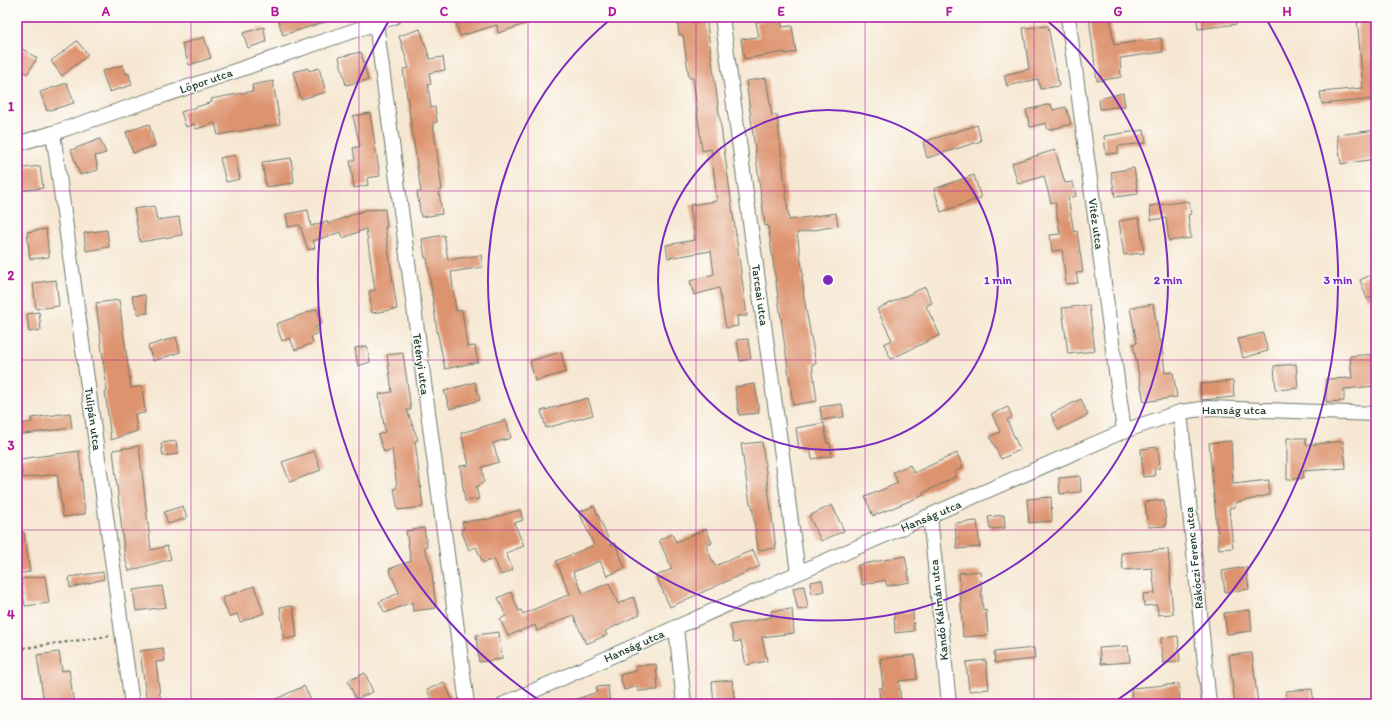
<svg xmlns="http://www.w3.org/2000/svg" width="1393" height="721" font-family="Itim,sans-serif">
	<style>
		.building { fill: #dd936e }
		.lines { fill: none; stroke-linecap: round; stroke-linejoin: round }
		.minor-casing { stroke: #6a786b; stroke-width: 16 }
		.path { stroke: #6a786b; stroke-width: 2.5; stroke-dasharray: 3 3; stroke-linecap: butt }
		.minor { stroke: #fff; stroke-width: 14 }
		.grid { fill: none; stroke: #b5179e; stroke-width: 1; stroke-opacity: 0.55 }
		.ring { fill: none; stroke: #7b2cbf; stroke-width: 2 }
		.labels { text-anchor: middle; stroke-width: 3; stroke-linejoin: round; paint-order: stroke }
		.street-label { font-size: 12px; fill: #1f3d34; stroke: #fdfcf7 }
		.centre { fill: #7b2cbf; stroke: #fdfcf7; stroke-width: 2 }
		.ring-label { font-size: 12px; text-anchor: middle; font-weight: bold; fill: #7b2cbf; stroke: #fdfcf7; stroke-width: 3; stroke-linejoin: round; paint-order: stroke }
		.neatline { fill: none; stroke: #b5179e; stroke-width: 1.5 }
		.grid-label { font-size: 13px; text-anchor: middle; font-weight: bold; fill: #b5179e }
	</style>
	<rect width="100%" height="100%" fill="#fdfcf7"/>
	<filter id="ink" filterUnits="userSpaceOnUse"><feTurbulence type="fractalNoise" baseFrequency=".025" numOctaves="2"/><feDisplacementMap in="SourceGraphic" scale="8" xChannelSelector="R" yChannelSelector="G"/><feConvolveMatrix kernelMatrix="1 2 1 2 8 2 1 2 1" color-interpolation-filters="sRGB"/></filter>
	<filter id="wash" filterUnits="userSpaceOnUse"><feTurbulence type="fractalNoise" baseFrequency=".012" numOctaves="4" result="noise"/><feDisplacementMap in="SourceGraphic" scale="16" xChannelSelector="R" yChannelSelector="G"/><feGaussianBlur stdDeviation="0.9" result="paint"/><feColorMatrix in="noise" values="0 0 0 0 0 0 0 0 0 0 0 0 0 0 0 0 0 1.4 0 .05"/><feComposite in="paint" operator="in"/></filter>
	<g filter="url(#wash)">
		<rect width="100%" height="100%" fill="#f6e7d2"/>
		<g id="blocks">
			<path class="building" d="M277 17H330L331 20 283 35Z
				M454 17H541V19L498 33 497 25 460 36Z
				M677 17H706L747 316H737L738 326 726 328 719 288 694 295 690 281 714 274 711 251 668 258 666 245 695 240 690 205 717 201 711 149 702 151 693 78H689L683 35H679Z
				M1089 17H1110L1114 45 1161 38 1163 52 1120 58 1121 77 1097 81Z
				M1197 17H1236L1237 24 1198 29Z
				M1357 17H1376V99L1322 104 1320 92 1363 88Z
				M781 18 782 27 792 26 796 52 785 54V52L744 59 741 39 759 37 756 22Z
				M1048 26 1059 86 1040 89 1038 79 1007 86 1004 75 1029 69 1023 28Z
				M264 27 266 42 248 48 243 33Z
				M420 29 430 59 443 57 445 70 429 73 431 84 428 85 431 108 435 107 437 122 433 123 442 190 439 191 442 214 421 217 417 192H421L403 69 409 68 399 36Z
				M204 37 211 58 189 65 182 44Z
				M77 41 88 55 62 76 51 61Z
				M17 46 37 58 27 74 17 68Z
				M361 52 368 80 346 85 339 57Z
				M123 65 126 74H129L132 85 109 92 102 71Z
				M308 68 309 71 319 68 326 92 301 99 293 72Z
				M766 78 772 116 777 115 789 220 836 213 838 226 797 233 803 275H802L804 298 816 364H812L817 401 793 405 768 225 765 226 746 81Z
				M273 81 280 124 218 135 215 123 196 129 194 124 186 127 181 112 212 102 211 99 253 91 252 85Z
				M67 83 74 103 47 111 40 92Z
				M1123 93 1125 106 1100 109 1099 99Z
				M1051 104 1053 110 1066 107 1071 124 1048 130 1046 123 1030 127 1026 110Z
				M370 113 380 176 367 178 368 185 354 188 350 161 355 160 353 148 360 146 353 116Z
				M149 124 155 146 133 153 126 132Z
				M977 125 981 141 927 158 923 142Z
				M1144 130 1146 143 1118 146V153L1106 154 1104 136Z
				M1376 130V159L1341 164 1337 135Z
				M100 139 106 153 95 156 98 170 80 175 71 150Z
				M1055 150 1065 183 1073 182 1076 196 1068 198 1074 232 1077 231 1083 272 1076 273 1078 283 1066 284 1062 250 1052 251 1050 235 1060 234 1055 202 1051 203 1044 176 1018 184 1012 163Z
				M235 155 240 179 226 182 220 158Z
				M291 158 294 183 266 187 262 162Z
				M40 166 43 188 17 191V169Z
				M1134 168 1138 194 1115 197 1111 172Z
				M974 175 981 198 941 212 934 189Z
				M1189 201 1191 214 1188 215 1191 238 1169 241 1166 218 1151 220 1150 206Z
				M154 206 157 220 179 217 182 235 140 242 134 209Z
				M385 209 387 227H385L397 309 372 313 369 291 375 290 366 229 343 238 341 232 313 241 315 248 308 250 300 225 288 227 286 214 308 210 311 226 327 221 328 224 365 210Z
				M1139 218 1144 253 1124 255 1119 221Z
				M46 229 49 257 30 259 27 232Z
				M107 230 109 247 86 251 84 233Z
				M444 235 448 260 481 255 483 267 451 272 456 311 462 310 467 347 475 346 478 362 445 369 437 330 427 258H425L422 239Z
				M1376 273V295L1367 299 1360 280Z
				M56 280 59 306 36 309 33 283Z
				M925 287 932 303 926 306 940 335 891 359 884 344 892 340 877 309Z
				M145 295 148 313 138 314 132 296Z
				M119 300 131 388 142 386 145 413 135 414 137 431 111 440 105 391H107L96 303Z
				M1153 304 1159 340H1161L1165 373 1173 372 1177 397 1144 402 1133 344 1137 343 1130 308Z
				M1089 305 1095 351 1068 354 1062 308Z
				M317 309 322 324 316 326 318 333 311 336 313 343 295 350 290 338 282 341 276 324Z
				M39 312 41 330 29 332 27 314Z
				M1263 333 1268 351 1243 358 1238 339Z
				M176 337 180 352 153 361 148 346Z
				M748 339 751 359 740 361 737 340Z
				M367 346 370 362 358 366 355 348Z
				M561 352 566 372 535 381 530 361Z
				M403 353 411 410H407L418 440 415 441 423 507 398 510 394 488H397L392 449 384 452 378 435 385 432 379 394 392 392 387 355Z
				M1376 354V386L1344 389V401L1326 402V379L1352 378 1350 356Z
				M1296 364 1298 388 1276 390 1274 366Z
				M1233 381 1234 397 1201 400 1200 384Z
				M475 382 480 400 450 409 444 391Z
				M755 384 759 413 739 415 735 387Z
				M588 398 593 415 546 428 541 411Z
				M1081 399 1088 415 1058 430 1051 414Z
				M842 404 844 417 822 420 820 407Z
				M1008 407 1012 417 1007 420 1020 450 1001 459 990 437 1000 432 992 414Z
				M70 413 72 428 17 435V424L32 422 31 418Z
				M506 420 511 438 493 443 499 462 482 467 484 482 476 487 479 499 465 501 460 466 469 465 461 433Z
				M824 423 827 443H830L832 456 812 459 810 448 799 450 796 428Z
				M1287 438H1306V445L1343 441 1346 468 1303 471V478L1287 480Z
				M176 441 178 454 163 456 161 443Z
				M1231 441 1233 484 1269 480V495L1235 503V507L1229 508 1233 548 1219 549 1209 443Z
				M762 442 776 548 758 550 752 504H750L741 444Z
				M139 446 151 550 167 546 171 559 129 571 125 558 113 450Z
				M1158 447 1160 468 1154 469 1155 476 1143 477 1141 449Z
				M79 451 85 514 63 517 57 474 23 478 20 459Z
				M314 451 321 470 290 482 282 462Z
				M957 453 963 467 954 472 957 476 923 493 924 495 873 516 865 497 898 483 893 472 910 465 914 473Z
				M1080 476 1081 492 1060 494 1059 478Z
				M1051 497 1052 521 1029 523 1027 499Z
				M1164 500 1166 526 1148 527 1145 502Z
				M832 505 844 531 821 541 809 516Z
				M183 506 187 518 168 524 164 512Z
				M594 506 611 545 615 543 625 568 607 576 600 561 573 572 583 594 609 583 618 604 633 597 640 614 605 631 607 635 586 644 573 615 537 631 535 625 508 636 500 619 506 616 498 598 511 592 519 611 521 610 523 614 570 594 556 561 594 545 579 512Z
				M520 510 523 520 514 523 524 546 506 553 513 570 501 575 494 559 483 563 476 547 469 550 461 530 464 529 462 522 485 519V520Z
				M1004 515 1005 528 990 529 988 517Z
				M977 521 980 547 957 549 955 523Z
				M424 528 427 546 424 547 431 565 436 608 413 611 412 602 385 613 379 602 399 593 389 569 411 561 406 531Z
				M706 529 712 543 706 546 715 566 753 550 760 566 670 607 656 576 672 569 659 540 672 534 676 542Z
				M17 532H24L30 572 17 574Z
				M1168 549 1173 614 1158 615 1157 605 1144 606 1143 594 1155 593 1152 568 1123 570 1121 553Z
				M905 556 910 582 887 586 885 580 862 585 858 565Z
				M1246 567 1249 589 1225 592 1222 571Z
				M980 571 983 611 986 610 988 635 963 637 959 573Z
				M103 572 104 579 70 588 69 577Z
				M45 576 49 603 25 606 21 579Z
				M822 580 824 591 812 594 810 582Z
				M162 586 166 607 136 611 133 590Z
				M254 586 264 613 240 622 237 614 229 617 222 598Z
				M804 586 808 608 798 610 793 588Z
				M293 606 297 637 284 639 280 607Z
				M792 609 794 633 762 637 767 661 746 665 741 641 734 642 730 625 772 617 771 611Z
				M1250 610 1252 631 1227 634 1224 613Z
				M913 611 914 631 895 633 894 613Z
				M499 632 502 659 479 662 476 635Z
				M1178 636 1180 662 1163 663 1161 638Z
				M1128 646 1130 662 1101 664 1099 648Z
				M163 648 165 661 156 662 161 704H147L140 651Z
				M1034 648 1035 659 995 663 994 652Z
				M59 652 62 671 69 670 74 704H44L37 655Z
				M1252 653 1258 704H1235L1229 655Z
				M915 655 917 679 899 681 901 704H880L879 688H883L880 659Z
				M986 660 989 689 969 691 966 662Z
				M656 664 658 690 638 691V686L624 690 620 675 636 671V666Z
				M365 673 373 692 356 699 348 681Z
				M732 680 735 704H714L712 682Z
				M444 682 452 699 440 704H434L427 690Z
				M1179 684 1180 704H1132L1131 688Z
				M304 686 313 704H265Z
				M608 686 610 704H569V702L597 692 596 687Z
				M1312 689 1314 704H1287L1286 691Z"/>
		</g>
	</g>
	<g filter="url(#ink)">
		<use href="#blocks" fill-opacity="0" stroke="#6a786b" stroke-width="1"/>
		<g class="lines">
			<defs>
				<path id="minor" d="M722 17 798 573
					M1068 17 1124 431
					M376 23 467 704
					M53 133 132 704
					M17 144 53 133 394 17
					M1180 412 1209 704
					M930 516 949 704
					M676 627 684 704
					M504 704 798 573 1124 431 1180 412 1209 408 1376 414"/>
			</defs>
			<use href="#minor" class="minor-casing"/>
			<path class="path" d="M17 649 110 636"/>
			<use href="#minor" class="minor"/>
		</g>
	</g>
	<path class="grid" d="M191 17V704M359 17V704M528 17V704M696 17V704M865 17V704M1034 17V704M1202 17V704M17 191H1376M17 360H1376M17 530H1376"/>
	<g class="ring">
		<circle cx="828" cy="280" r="170"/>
		<path d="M1044 18A340 340 0 1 1 612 18"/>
		<path d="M543 703A510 510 0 0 1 391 17M1265 17A510 510 0 0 1 1113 703"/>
	</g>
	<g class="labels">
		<g class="street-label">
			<text transform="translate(206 81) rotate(-19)" y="4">Lőpor utca</text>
			<text transform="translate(1096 224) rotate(82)" y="4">Vitéz utca</text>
			<text transform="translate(760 295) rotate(82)" y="4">Tarcsai utca</text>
			<text transform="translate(421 364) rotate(82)" y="4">Tétényi utca</text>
			<text x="1234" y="414">Hanság utca</text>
			<text transform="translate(93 419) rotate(82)" y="4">Tulipán utca</text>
			<text transform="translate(931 516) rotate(-23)" y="4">Hanság utca</text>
			<text transform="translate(1194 558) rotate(-96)" y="4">Rákóczi Ferenc utca</text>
			<text transform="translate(939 610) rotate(-96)" y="4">Kandó Kálmán utca</text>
			<text transform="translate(634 646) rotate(-24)" y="4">Hanság utca</text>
		</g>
	</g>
	<circle cx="828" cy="280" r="6" class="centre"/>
	<g class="ring-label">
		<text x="998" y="284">1 min</text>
		<text x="1168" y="284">2 min</text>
		<text x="1338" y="284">3 min</text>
	</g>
	<rect width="1393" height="721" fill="none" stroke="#fdfcf7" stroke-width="44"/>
	<rect x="22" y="22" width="1349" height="677" class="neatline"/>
	<g class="grid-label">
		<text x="106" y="16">A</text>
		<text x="275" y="16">B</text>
		<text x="444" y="16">C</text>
		<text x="612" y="16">D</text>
		<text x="781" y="16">E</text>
		<text x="949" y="16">F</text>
		<text x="1118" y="16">G</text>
		<text x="1287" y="16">H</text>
		<text x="11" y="111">1</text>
		<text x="11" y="280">2</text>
		<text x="11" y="450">3</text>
		<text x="11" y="619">4</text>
	</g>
</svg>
